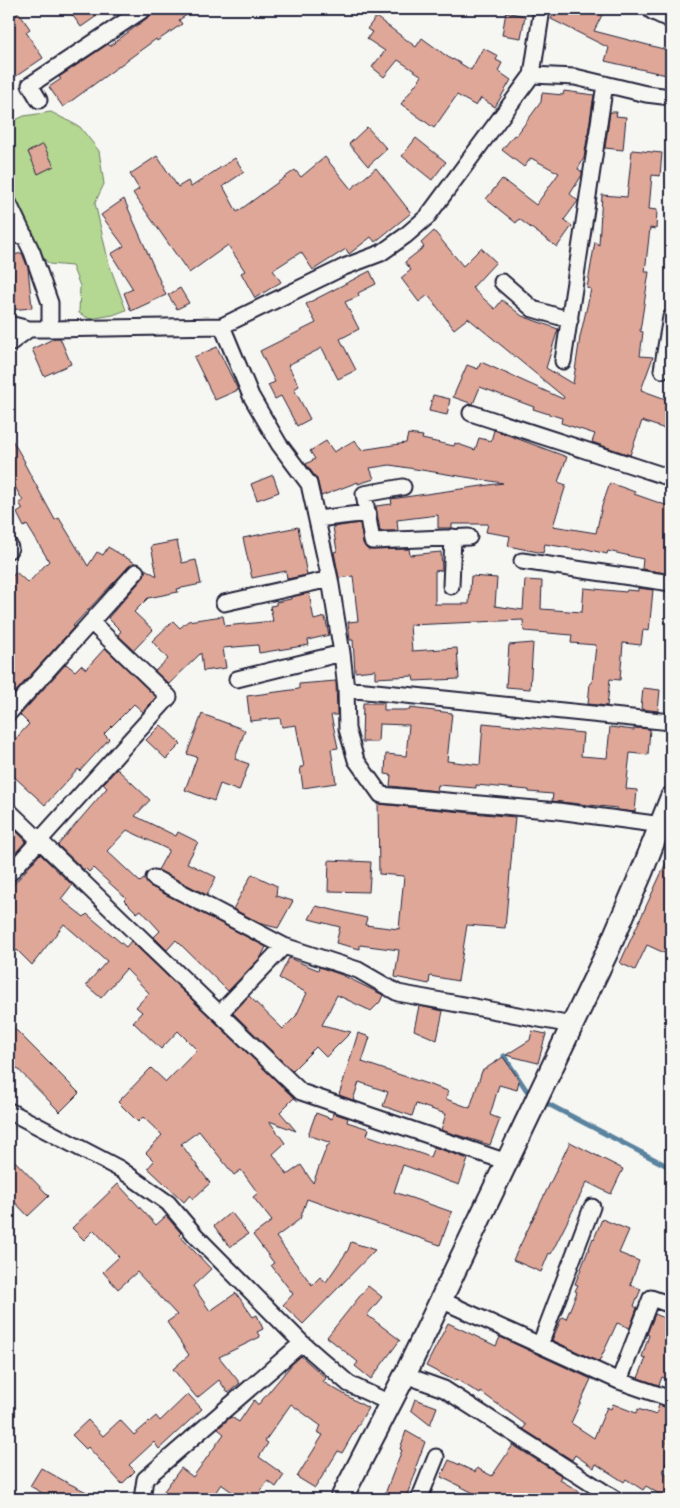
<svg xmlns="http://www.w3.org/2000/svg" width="680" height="1508" font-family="Sriracha,sans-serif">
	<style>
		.green { fill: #b4d791; stroke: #6b7c66 }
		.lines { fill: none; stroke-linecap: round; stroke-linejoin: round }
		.stream { stroke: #5a839f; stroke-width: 5 }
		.building { fill: #dfa798; stroke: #22223b }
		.street-casing { stroke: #22223b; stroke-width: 19 }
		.secondary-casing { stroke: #22223b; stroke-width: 25 }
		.street { stroke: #f6f6f2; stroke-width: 15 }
		.secondary { stroke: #f6f6f2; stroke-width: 21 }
	</style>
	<rect width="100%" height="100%" fill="#f6f6f2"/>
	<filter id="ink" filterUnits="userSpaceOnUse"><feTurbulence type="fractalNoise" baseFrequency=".02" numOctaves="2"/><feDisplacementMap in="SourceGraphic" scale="10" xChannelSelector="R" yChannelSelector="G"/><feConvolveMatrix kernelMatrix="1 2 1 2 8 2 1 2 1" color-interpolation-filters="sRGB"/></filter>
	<g filter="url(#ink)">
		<path class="green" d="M51 112 80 127 99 151 104 184 95 203 109 264 126 310 113 315 90 319 79 313 80 286 72 266 49 264 38 252 9 187V123L24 116Z"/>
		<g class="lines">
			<path class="stream" d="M504 1056 527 1091
				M548 1104 671 1168"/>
		</g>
		<path class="building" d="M68 9H107L81 27Z
			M159 9H196L179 20 182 24 157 41 156 39 63 107 49 87 61 79 59 77 108 44 110 46Z
			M557 9H605L594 31 671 51V76L605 61 609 48 551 19Z
			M506 12 525 16 521 38 502 35Z
			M19 13 30 29 26 32 43 58 9 81V19Z
			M376 17 416 47 422 38 452 60 453 59 471 70 483 48 498 56 496 60 502 63 498 71 511 80 495 107 481 98 476 106 457 95 434 128 401 104 422 76 398 60 384 77 372 67 385 51 367 39 372 32 367 29Z
			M564 91 594 95 584 158 578 169 582 172V175L570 194 578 201 564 220 572 226 557 247 519 219 516 223 486 199 502 179 536 205 559 173 531 158 524 167 502 150 514 135 516 136 541 102 542 93 563 95Z
			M610 112H617L616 116 626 117 623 150 605 148Z
			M367 127 387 149 368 166 349 144Z
			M416 138 446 162 432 180 402 156Z
			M43 144 54 166 38 174 28 152Z
			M632 150 662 153 660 176 652 175 649 209 657 210 656 229 650 228 645 272H649L640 331 643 332 640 356 653 357 641 390 671 401V431L642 421 630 455 592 442 595 434 561 423 562 418 533 409 534 407 480 387 473 404 453 397 467 365 478 369 481 362 563 399 564 397 468 318 454 329 428 295 419 302 401 278 411 270 405 262 424 247 421 243 434 231 463 266 481 248 496 262 472 288 495 309 502 300 522 316 558 329 546 368 573 384 580 337 591 289 587 288 595 242 599 245 602 195 627 197Z
			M157 156 178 187 188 181 191 187 235 158 244 172 223 186 237 212 295 170 301 177 325 157 351 189 376 168 411 213 375 242 371 237 349 254 346 249 313 270 301 252 273 270 281 282 255 298 241 273 245 271 228 245 189 273 133 193 139 189 130 174Z
			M124 199 166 295 131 311 124 293 133 289 111 254 124 246 101 215Z
			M22 253 28 268 32 308 9 310V281L14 280 9 256Z
			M370 271 376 284 358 293 359 296 345 302 359 329 340 339 356 370 338 379 322 348 288 365 299 386 294 389 310 419 297 426 281 396 275 399 268 385 275 382 260 351 316 323 306 304Z
			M180 288 189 303 177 309 168 295Z
			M55 338H60L71 364 44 376 32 349Z
			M217 347 238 390 215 400 194 357Z
			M433 395 450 399 447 415 429 411Z
			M494 430 567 457 558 482 566 485 553 526 596 533 602 506 610 483 635 492 634 494 671 507V574L642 569 643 559 608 551 607 554 582 548 581 550 545 544 543 553 508 546 510 536 486 532 488 524H452V528H438V515L397 520 398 531H380L376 506 392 504 391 499 503 483 390 465 370 468 374 479 358 484V482L321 496 317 479 306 464 315 459 310 451 326 441 334 452 355 440 361 450 406 443 408 434 423 436 422 439 454 446 455 443 475 450 479 438 491 441Z
			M9 435 25 462 24 463 55 520 59 518 88 566 97 552 103 555 108 547 135 563 129 566 73 626 74 627 9 699V580L16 572 28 583 49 561 27 525 24 527 17 513 23 509 19 503 23 501 9 476Z
			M273 475 279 492 257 500 251 484Z
			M360 523 363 543 368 550 409 549 410 555 441 552 442 570 435 571V604H469L471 576 497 578 495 606 523 610 525 580 542 581 541 609 582 612 584 588 626 592 627 590 638 591V588L653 590 649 631 643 630 641 645 623 643 620 680 610 679 607 706 588 704 590 683H592L596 645 571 643 572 635 524 631 523 620 410 625 412 651 457 648 459 679 414 681 413 676 375 678V670L355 672 353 640H350L348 622 358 621 353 576 339 578 334 552 337 551 333 527Z
			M298 527 307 575 287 579 286 571 252 578 243 538Z
			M177 541 182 563 196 560 201 584 177 589 178 592 148 598 134 612 153 630 134 650 118 635 121 631 108 618 143 578 145 573V569L157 576 151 546Z
			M309 593 314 620 325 617 329 635 308 640 309 645 259 653 258 645 223 648 226 668 203 671 201 653 169 684 155 671 168 659 152 641 173 621 180 628 188 621 223 616 225 626 273 621 270 606 276 605V602L291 599V597Z
			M533 643 530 689 506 687 509 645Z
			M105 648 156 697 143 712 134 704 104 734 109 739 80 771 78 769 45 805 9 772V746L29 724 20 715 66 664 75 671 81 665 86 669Z
			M336 681 337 715H331L338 748 331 749 336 783 303 788 300 767H304L296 725 282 727 280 718 250 721 247 696 299 689V684Z
			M643 688 660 690 658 711 641 709Z
			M363 703H384V710H410V708L452 713 447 761 480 765 483 723 583 733 581 756 607 758 610 727 634 730V728L650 729 648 755 630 753 626 789 637 790 635 812 617 810V808L552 801 553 794 529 792V790L476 785V788L438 785 437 791 390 786 391 775 385 774 386 754 406 756 409 725 379 724 378 742H362Z
			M202 714 245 730 235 759 249 764 239 791 220 784 214 801 185 790 197 757 187 754Z
			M161 725 181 744 166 759 146 740Z
			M117 769 150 800 135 816 176 836 178 832 198 842 187 863 216 877 207 895 158 870 169 850 127 830 107 851 140 882 144 879 150 886 266 947 261 957 228 991 176 940 167 950 154 937 160 931 141 910 137 913 124 900 126 898 93 868 89 872 85 868 84 870 58 845 107 788 103 784Z
			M378 804 515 817 505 928 467 925 458 981 430 976 429 984 395 977 399 950 360 945V949L336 943 340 927 309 919 316 906 367 918 365 925 399 929 404 876 379 874Z
			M9 824 26 841 12 857 9 855Z
			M671 852V956L647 945 635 970 620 963Z
			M40 854 72 885 61 899 84 917 87 914 126 947 131 941 294 1098 280 1112 296 1131 269 1121 285 1143 273 1154 287 1175 301 1165 313 1183 327 1146 331 1143 308 1135 316 1113 332 1119 333 1113 348 1118 347 1122 369 1129 367 1135 430 1157 434 1147 468 1159 459 1185 403 1165 394 1192 452 1212 440 1245 307 1199 300 1219 276 1237 312 1285 320 1277 326 1282 348 1250 351 1242 375 1250 303 1324 283 1305 293 1294 271 1265 274 1263 253 1235 272 1221 253 1197 258 1193 241 1170 234 1175 199 1131 181 1144 210 1183 193 1199 190 1195 184 1202 148 1168 154 1161 146 1153 162 1135 143 1117 138 1122 118 1102 151 1068 166 1082 197 1050 178 1031 161 1049 133 1022 142 1012 136 1007 149 993 126 969 101 998 86 985 107 961 64 924 32 965 17 950 9 959V890Z
			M329 860 371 862 369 892 328 891Z
			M252 874 277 886 276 896 293 901 278 928 262 924 233 909Z
			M289 958 318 970 319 967 342 975 383 995 380 1002 371 1011 337 995 322 1025 351 1032 326 1057 316 1047 292 1071 233 1013 249 996 283 1029 296 1016 307 993 279 978Z
			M419 1006 443 1011 437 1040 414 1030Z
			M9 1023 79 1093 60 1112 9 1060Z
			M532 1031 546 1034 538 1063 506 1055 530 1040Z
			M358 1033 370 1037 362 1062 448 1091 446 1099 470 1108 482 1071 503 1057 519 1080 517 1090 499 1085 490 1115 500 1119 490 1145 441 1130 446 1114 416 1104 412 1116 383 1106 388 1092 359 1082 353 1100 339 1095Z
			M570 1142 623 1169 611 1194 587 1182 551 1254 549 1253 541 1272 513 1260Z
			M9 1155 49 1196 28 1216 9 1196Z
			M118 1184 156 1225 166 1216 181 1233 179 1235 211 1269 193 1286 210 1311 236 1293 253 1317 257 1315 263 1329 257 1332 260 1337 219 1357 240 1383 228 1393 219 1380 197 1398 173 1369 189 1355 167 1322 177 1315 137 1272 118 1289 103 1272 119 1257 94 1230 84 1240 72 1228Z
			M231 1212 248 1234 230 1247 214 1226Z
			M602 1219 629 1230 619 1253 639 1261 630 1285 641 1289 634 1306 637 1308 630 1328 617 1323 599 1362 552 1340 562 1317 566 1319 577 1292 575 1291 578 1285 575 1284 593 1238 594 1239Z
			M368 1286 382 1297 367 1315 400 1340 371 1379 355 1366 358 1362 327 1337Z
			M655 1314 671 1321V1381L662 1377 659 1385 638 1378 646 1358 642 1357 649 1335 647 1334Z
			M448 1323 496 1346 500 1337 591 1379 571 1423 594 1438 607 1407 611 1409 613 1404 636 1413 638 1409 656 1415 659 1405 671 1410V1432L667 1443 671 1445V1448L663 1472 671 1477V1485L664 1497 646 1486 643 1490 626 1479 624 1482 596 1464 594 1468 575 1455 572 1460 523 1429 526 1425 481 1392 480 1394 456 1379 455 1381 426 1366Z
			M301 1356 326 1378 323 1382 368 1408 342 1453 338 1451 315 1488 297 1477 323 1435 317 1432 321 1426 291 1404 265 1441 268 1443 259 1457 284 1475 276 1487 268 1481 255 1499H242L221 1484 211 1499H158L181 1468 193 1477 224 1434 218 1429 221 1426 231 1417 239 1422 254 1400 258 1405 293 1363Z
			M188 1394 202 1409 159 1449 154 1442 129 1465 135 1471 122 1484 88 1447 86 1449 72 1435 88 1420 103 1436 120 1420 134 1435 156 1416 160 1421Z
			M415 1399 437 1407 430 1425 411 1410Z
			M406 1431 425 1442 415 1469 417 1470 405 1499H383L402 1450 400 1449Z
			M513 1445 562 1476 560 1480 592 1499H486L441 1477 449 1460 475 1472 477 1468 492 1476Z
			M41 1468 66 1482 101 1499H53L30 1486Z"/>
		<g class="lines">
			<defs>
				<path id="street" d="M532 75 575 77 646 94 671 97
					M39 100 30 85 144 9
					M9 204 32 252 50 303V329
					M9 235 25 236
					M502 282 533 309 570 320
					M9 324 29 329H50L222 326 344 267 381 253 405 236 427 217 532 75 542 9
					M222 326 251 396 279 444 309 484 330 579 342 653 346 689 347 729 356 760 381 795 558 811 662 825
					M9 344 29 329
					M563 361 605 84
					M662 370 671 317
					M471 413 671 478
					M403 487 364 494 372 541 469 537
					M317 519 368 513
					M9 545 10 548 9 550
					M522 561 671 583
					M451 586 453 537
					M224 603 330 579
					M237 679 342 653
					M346 689 671 722
					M9 713 136 572
					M9 811 301 1092 507 1162
					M9 874 169 697 91 622
					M154 878 284 946 358 970 398 993 572 1025
					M220 1013 284 946
					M9 1111 120 1169 168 1203 196 1236 302 1343 349 1384 390 1403
					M441 1300 619 1381 671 1399
					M540 1345 592 1207
					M405 1375 444 1389 615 1499
					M619 1381 651 1298 671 1305
					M420 1497 436 1457
					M142 1499 145 1479 302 1343"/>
				<path id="secondary" d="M654 9 671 17
					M341 1499 405 1375 610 946 643 869 671 798"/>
			</defs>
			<use href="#street" class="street-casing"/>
			<use href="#secondary" class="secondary-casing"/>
			<use href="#street" class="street"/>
			<use href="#secondary" class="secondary"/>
		</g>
	</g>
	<rect width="680" height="1508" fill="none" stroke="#f6f6f2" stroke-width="30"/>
	<rect x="15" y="15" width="650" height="1478" fill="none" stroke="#22223b" stroke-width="2" filter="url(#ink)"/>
</svg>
